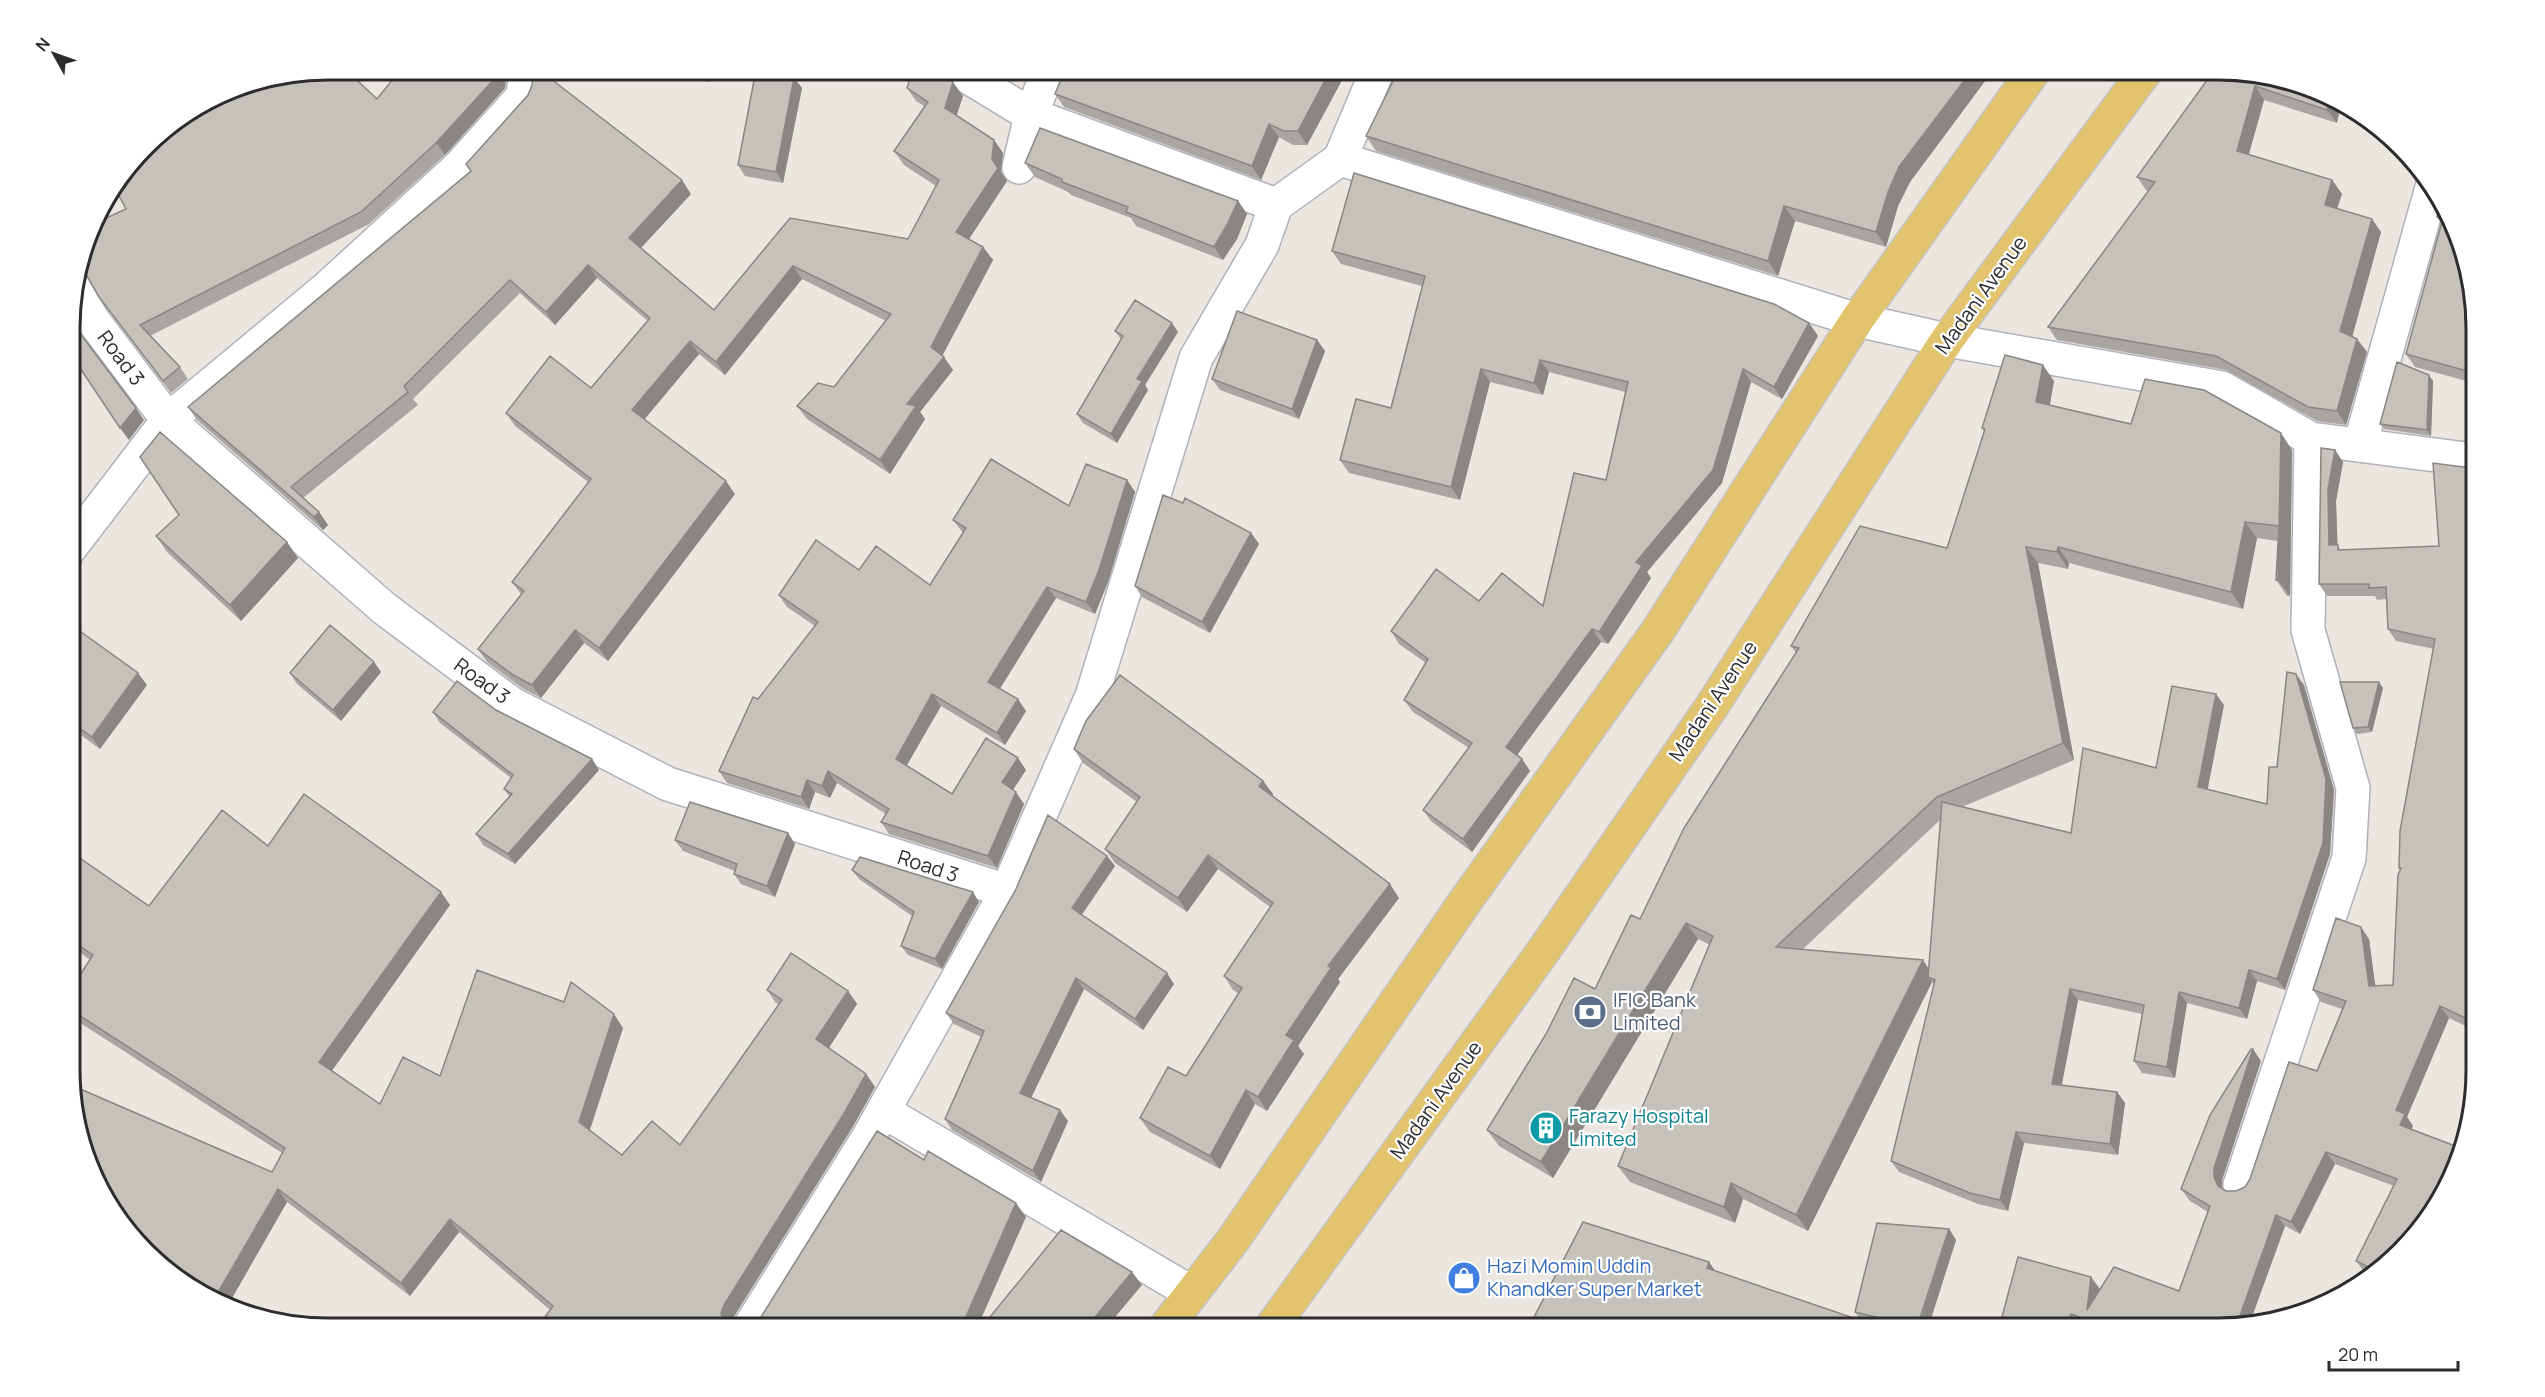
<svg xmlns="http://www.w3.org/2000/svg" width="2545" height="1397" font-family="Manrope,sans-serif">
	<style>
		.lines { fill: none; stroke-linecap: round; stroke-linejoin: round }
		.minor-casing { stroke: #b0b2bb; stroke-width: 36 }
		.major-casing { stroke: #c4c4c4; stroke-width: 36 }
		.minor { stroke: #fff; stroke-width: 33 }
		.major { stroke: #e3c46e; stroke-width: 33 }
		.wall { fill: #a9a6a1; fill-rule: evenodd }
		.shaded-wall { fill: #8a8783 }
		.building { fill: #c5c1bb; stroke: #8a8783; stroke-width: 1.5 }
		.labels { text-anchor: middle; stroke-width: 4.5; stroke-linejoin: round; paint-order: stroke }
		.street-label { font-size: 20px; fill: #2c2c2c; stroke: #fff }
		.service-label { font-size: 20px; fill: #4e5e75; stroke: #fff; text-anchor: start }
		.culture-label { font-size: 20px; fill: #0d838f; stroke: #fff; text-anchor: start }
		.shop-label { font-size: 20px; fill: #366cbe; stroke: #fff; text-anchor: start }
		.rim { fill: none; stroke: #2c2c2c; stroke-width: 3 }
	</style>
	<rect width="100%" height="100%" fill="#ece6e0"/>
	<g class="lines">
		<defs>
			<path id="minor" d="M955 69 1031 115 1276 205
				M1340 159 1857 320 1947 340 2222 388 2311 439 2474 460
				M1019 167 1031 115 1049 69
				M75 289 92 319 168 420 385 609 512 704 668 784 1007 891
				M2360 445 2433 184
				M70 548 168 420 327 288 458 168 523 96 526 69
				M883 1111 1192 1293
				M2240 1185 2349 858 2353 788 2308 630 2311 439
				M749 1328 868 1138 1007 891 1092 696 1196 358 1262 245 1276 205 1340 159 1378 69"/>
			<path id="major" d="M1165 1328 1233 1240 1464 903 1657 632 1857 320 2035 69
				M1271 1328 1544 950 1712 706 1947 340 2147 69"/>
		</defs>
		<use href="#minor" class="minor-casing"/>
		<use href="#major" class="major-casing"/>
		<use href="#minor" class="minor"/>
		<use href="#major" class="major"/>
	</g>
	<path class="wall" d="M401 69H507L505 88 445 155 369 224 150 336 180 367 188 379 171 393 99 297 87 275 85 273 80 272 93 224 377 99Z
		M689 69H718L708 82Z
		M913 69H937V73L963 96 956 115 994 140 1003 153 1001 172 1007 181 969 239 983 247 993 260 942 356 953 370 920 412 925 419 890 474 807 419 797 406 834 387 886 321 802 279 725 375 699 354 645 419 735 494 608 661 584 643 541 698 522 688 487 662 478 649 521 594 512 582 588 482 515 426 506 413 591 388 648 321 597 278 555 325 520 293 413 399 418 405 303 498 319 512 328 525 323 530 197 420 188 407 691 194 641 248 714 310 790 218 908 239 936 186 904 165 894 151 924 106 916 101 907 88Z
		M1348 69 1307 145H1293L1279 137 1261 180 1064 107 1055 94Z
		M1399 69H1994L1910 182 1898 206 1886 247 1795 221 1778 276 1376 151 1366 136Z
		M2215 69 2332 96 2341 102 2337 123 2264 100 2249 154 2332 180 2342 194 2337 208 2381 232 2352 336 2357 339 2367 352 2346 425 2317 421 2226 370 2057 340 2048 327 2149 191 2146 190 2137 177Z
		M794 78 802 88 783 183 745 176 738 165Z
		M1025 163 1238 201 1247 214 1237 239 1223 260 1136 226 1131 218 1071 195 1068 192 1035 177Z
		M2439 202 2474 294V383L2415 367 2406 354 2441 223 2437 217Z
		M1332 251 1809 323 1818 336 1782 399 1751 382 1722 483 1647 572 1651 578 1608 644 1601 642 1517 755 1522 759 1530 771 1472 852 1432 822 1423 810 1469 748 1413 712 1404 700 1426 663 1399 644 1391 631 1479 601 1543 606 1606 480 1625 392 1549 372 1543 395 1490 382 1460 500 1349 473 1340 460 1391 408 1422 286 1341 264Z
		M1115 331 1178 332 1145 385 1148 390 1117 443 1083 423 1077 414 1121 339Z
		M1317 340 1325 351 1299 419 1220 390 1212 379Z
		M2054 381 2050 405 2131 424 2292 450 2290 596H2287L2276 580 2278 541 2257 538 2243 609 2069 563 2068 569 2038 563 2074 760 1962 807 2071 833 2156 768 2224 705 2207 789 2267 804 2277 767 2304 685 2334 790 2330 854 2285 990 2257 981 2247 1019 2187 1003 2175 1078 2142 1073 2134 1061 2142 1014 2078 1000 2061 1085 2117 1092 2125 1103 2118 1155 2024 1143 2008 1211 1978 1204 1899 1172 1891 1161 1934 985 1932 982 1808 1231 1743 1199 1735 1223 1630 1182 1618 1166 1710 945 1698 939 1553 1178 1499 1146 1487 1130 1595 989 1640 919 1796 653 1791 646 1947 548 1984 432 1982 428ZM1940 820 1929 969 1802 950Z
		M2433 381 2431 436 2384 429 2380 424Z
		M2335 450 2343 462 2336 501 2337 545 2341 550 2439 546 2463 467 2474 465 2476 1031 2449 1018 2407 1117 2413 1126 2411 1129 2412 1240 2371 1276 2365 1273 2356 1261 2394 1186 2335 1164 2300 1234 2285 1226 2249 1325 2234 1327 2083 1328 2079 1326V1328H1999L2100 1289 2179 1291 2208 1212 2190 1201 2181 1189 2261 1061 2222 1180V1188L2226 1191H2236L2245 1187 2317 1071 2342 1009 2321 1002 2313 990 2369 939 2375 986 2393 985 2400 870 2399 868 2434 649 2396 641 2388 629 2386 599 2377 600 2375 596H2327L2319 584Z
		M1127 480 1135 492 1108 582 1095 614 1056 598 1000 689 1026 711 1005 745 941 706 907 765 952 794 1026 770 1013 790 1024 804 997 868 889 834 881 822 886 814 837 783 830 798 815 792 809 809 727 783 719 771 758 699 815 626 787 607 779 595 859 570 930 585 963 533 953 520 1069 506Z
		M1251 533 1259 544 1210 633 1142 597 1135 586Z
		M156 536 298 558 241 621 167 552Z
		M70 624 147 685 100 749 70 727Z
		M374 662 381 672 341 721 297 684 290 673Z
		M2383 688 2372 732 2357 734 2353 728Z
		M496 710 592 759 599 770 515 864 483 845 476 834 509 796 504 789 511 778 440 723 433 712Z
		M1074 749 1263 781 1273 794 1272 796 1399 898 1338 979 1340 982 1298 1046 1304 1054 1267 1111 1255 1104 1220 1169 1150 1132 1140 1118 1186 1076 1239 994 1233 990 1224 976 1270 907 1218 869 1187 912 1115 863 1105 849 1137 802 1083 763Z
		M788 833 795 844 775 897 741 884 734 874 735 871 683 851 675 840Z
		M268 846 450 905 332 1070 380 1104 440 1076 623 1028 590 1130 622 1155 680 1145 779 1005 776 1003 767 990 848 991 857 1004 829 1048 866 1074 875 1087 852 1128 733 1318 731 1328H537L550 1310 459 1232 410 1296 287 1202 228 1305 272 1172 282 1153 71 1017V989L90 960 71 946V852L149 906Z
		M1107 856 1115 866 1082 915 1174 984 1143 1030 1084 989 1031 1098 1068 1121 1041 1182 952 1130 945 1119 981 1037 954 1024 946 1013Z
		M852 870 979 902 942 969 908 955 901 946 912 916 859 879Z
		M1949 1229 1956 1240 1928 1328H1883L1869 1324 1871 1328H1523L1532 1321 1715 1271 1861 1321 1855 1312Z"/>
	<path class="shaded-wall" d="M497 69H507L505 88 445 155 436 143Z
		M699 69H718L708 82Z
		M1331 69H1348L1307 145 1298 131Z
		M1973 69H1994L1910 182 1898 206 1886 247 1876 232 1888 192 1899 167Z
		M794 78 802 88 783 183 776 172Z
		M953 82 963 96 955 121 945 108Z
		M2255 86 2264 100 2246 164 2237 151Z
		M2330 95 2341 102 2337 123 2327 110Z
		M1269 124 1279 137 1261 180 1252 166Z
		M994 140 1003 153 1001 172 1007 181 965 245 956 232 992 159Z
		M682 180 691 194 638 251 629 238Z
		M2332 180 2342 194 2334 218 2325 205Z
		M1238 201 1247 214 1237 239 1223 260 1214 247Z
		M1784 206 1795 221 1778 276 1768 261Z
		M2372 219 2381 232 2350 345 2340 331Z
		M983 247 993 260 940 360 931 347Z
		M588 265 597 278 555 325 546 312Z
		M793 266 802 279 725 375 716 362Z
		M1172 323 1178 332 1145 385 1148 390 1117 443 1111 434 1137 379Z
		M1809 323 1818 336 1782 399 1774 387Z
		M2357 339 2367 352 2346 425 2337 411Z
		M1317 340 1325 351 1299 419 1292 409Z
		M690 341 699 354 641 423 632 410Z
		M944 357 953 370 920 412 925 419 890 474 880 460 907 404Z
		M1540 360 1549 372 1543 395 1534 383Z
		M2043 365 2054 381 2047 418 2036 402Z
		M1481 369 1490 382 1460 500 1451 487Z
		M1743 369 1751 382 1722 483 1647 572 1651 578 1608 644 1599 632 1636 562Z
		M2429 375 2433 381 2431 436 2427 430Z
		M136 408 144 420 129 440 120 428Z
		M2281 433 2292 450 2290 596 2278 580Z
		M2335 450 2343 462 2336 501 2338 557 2329 545 2328 489Z
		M1127 480 1135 492 1108 582 1095 614 1086 602Z
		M726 481 735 494 608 661 599 648Z
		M319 512 328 525 323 530 314 517Z
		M2245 522 2257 538 2243 609 2231 592Z
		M1251 533 1259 544 1210 633 1202 622Z
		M287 542 298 558 241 621 230 605Z
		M2026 547 2038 563 2074 760 2063 743Z
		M2058 547 2069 563 2068 569 2057 552Z
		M74 551 82 563 70 579V556Z
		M1047 587 1056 598 997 693 988 682Z
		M1592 629 1601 642 1514 759 1506 747Z
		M575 630 584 643 541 698 532 685Z
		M374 662 381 672 341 721 333 710Z
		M138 673 147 685 100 749 92 737Z
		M2296 674 2304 685 2334 790 2330 854 2285 990 2277 979Z
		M2379 682 2383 688 2372 732 2368 727Z
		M932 694 941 706 904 770 896 759Z
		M2216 694 2224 705 2206 798 2198 787Z
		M1018 699 1026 711 1005 745 997 733Z
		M1018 758 1026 770 1010 794 1002 782Z
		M592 759 599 770 515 864 508 854Z
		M1522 759 1530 771 1472 852 1463 839Z
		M828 771 837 783 830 798 822 786Z
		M807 780 815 792 809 809 801 797Z
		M1263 781 1273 794 1269 800 1259 786Z
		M1016 792 1024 804 997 868 988 856Z
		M788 833 795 844 775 897 767 886Z
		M1208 855 1218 869 1187 912 1178 898Z
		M1107 856 1115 866 1079 918 1072 908Z
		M1390 884 1399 898 1338 979 1340 982 1298 1046 1304 1054 1267 1111 1258 1097 1286 1035 1328 966Z
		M441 892 450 905 329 1075 319 1062Z
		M973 892 979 902 942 969 935 959Z
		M1686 923 1698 939 1553 1178 1541 1162Z
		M2361 927 2369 939 2377 998 2369 986Z
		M1923 960 1934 977H1928L1932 982 1808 1231 1796 1215Z
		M2249 970 2257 981 2247 1019 2239 1008Z
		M1167 973 1174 984 1143 1030 1135 1019Z
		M1076 978 1084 989 1028 1104 1020 1093Z
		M2070 989 2078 1000 2060 1095 2052 1084Z
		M848 991 857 1004 826 1052 816 1039Z
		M2179 992 2187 1003 2175 1078 2167 1067Z
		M2440 1006 2449 1018 2407 1117 2413 1126 2408 1137 2400 1125 2396 1110Z
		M614 1014 623 1028 588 1135 579 1122Z
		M2253 1049 2261 1061 2222 1180V1189L2218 1186 2214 1177V1168Z
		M866 1074 875 1087 852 1128 733 1318 731 1328H726L723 1323 721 1313 724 1305Z
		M1246 1090 1255 1104 1220 1169 1210 1156Z
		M2117 1092 2125 1103 2118 1155 2110 1144Z
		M1060 1110 1068 1121 1041 1182 1033 1171Z
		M2016 1132 2024 1143 2008 1211 2000 1200Z
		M2326 1152 2335 1164 2300 1234 2291 1222Z
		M1731 1183 1743 1199 1735 1223 1724 1207Z
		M278 1189 287 1202 228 1305 213 1301Z
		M1016 1203 1026 1217 977 1328H961Z
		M2276 1215 2285 1226 2249 1325 2236 1327Z
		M450 1219 459 1232 410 1296 401 1283Z
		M1949 1229 1956 1240 1928 1328H1918Z
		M1709 1262 1719 1276 1707 1268Z
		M1132 1272 1142 1285 1106 1328H1086Z
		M2091 1277 2100 1289 2087 1310Z
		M2071 1314 2079 1326V1328H2066Z"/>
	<path class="building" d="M327 69H345L377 99 401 69H497V76L436 143 361 212 140 325 180 367 163 381 99 297 81 266 93 224 126 209 115 188 157 133 229 89Z
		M534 69H538L682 180 629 238 714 310 790 218 908 239 939 180 894 151 928 102 907 88 913 69H933L936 72 953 82 945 108 994 140 992 159 998 168 956 232 983 247 931 347 944 357 907 404 916 406 880 460 797 406 818 383 834 387 891 314 793 266 716 362 690 341 632 410 726 481 599 648 575 630 532 685 513 675 478 649 524 591 512 582 591 479 506 413 550 356 591 388 650 318 588 265 546 312 510 280 404 386 408 392 291 487 319 512 314 517 188 407 471 171 466 164 528 95 532 85Z
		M1065 69H1331L1298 131H1284L1269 124 1252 166 1055 94Z
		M1399 69H1973L1899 167 1888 192 1876 232 1784 206 1768 261 1366 136Z
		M2215 69 2330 95 2327 110 2255 86 2237 151 2332 180 2325 205 2372 219 2340 331 2357 339 2337 411 2308 407 2216 356 2048 327 2155 182 2137 177Z
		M756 70 794 78 776 172 738 165Z
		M1040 128 1238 201 1227 225 1214 247 1126 212 1128 207 1062 182V179L1025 163Z
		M1354 173 1774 304 1809 323 1774 387 1743 369 1713 470 1636 562 1642 566 1599 632 1592 629 1506 747 1522 759 1463 839 1423 810 1472 743 1404 700 1428 659 1391 631 1436 569 1479 601 1502 573 1543 606 1574 473 1606 480 1628 382 1540 360 1534 383 1481 369 1451 487 1340 460 1356 399 1391 408 1425 276 1332 251Z
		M2439 202 2474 294V373L2406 354 2443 218 2437 217Z
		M1135 300 1172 323 1137 379 1142 381 1111 434 1077 414 1123 336 1115 331Z
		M1237 311 1317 340 1292 409 1212 379Z
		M70 320 136 408 120 428 70 353Z
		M2005 355 2043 365 2036 402 2131 424 2145 379 2204 390 2281 433 2278 580H2276L2279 526 2245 522 2231 592 2058 547 2057 552 2026 547 2063 743 1937 797 1776 947 1923 960 1796 1215 1731 1183 1724 1207 1618 1166 1713 936 1686 923 1541 1162 1487 1130 1546 1034 1574 978 1595 989 1631 915 1640 919 1684 828 1799 648 1791 646 1860 526 1947 548 1985 429 1982 428Z
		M2397 362 2429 375 2427 430 2380 424Z
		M160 432 287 542 230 605 156 536 179 515 140 457Z
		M2321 448 2335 450 2328 489 2329 545H2338V550L2439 546 2433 463 2463 467 2474 465 2476 1023 2440 1006 2396 1110 2405 1114 2400 1125 2458 1147 2449 1184 2412 1240 2377 1271 2356 1261 2397 1179 2326 1152 2291 1222 2276 1215 2236 1327 2109 1328 2071 1314 2066 1328H1999L2018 1257 2091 1277 2087 1310 2114 1267 2179 1291 2210 1206 2181 1189 2210 1115 2251 1049H2253L2214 1168V1177L2218 1186 2226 1191H2236L2245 1187 2250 1179 2289 1062 2317 1071 2346 1001 2313 990 2336 918 2361 927 2369 986 2393 985 2398 875 2401 868H2399L2400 831 2435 639 2388 629 2386 587 2369 588V584H2319Z
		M991 459 1069 506 1086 464 1127 480 1099 570 1086 602 1047 587 988 682 1018 699 997 733 932 694 896 759 952 794 986 738 1018 758 1002 782 1016 792 988 856 881 822 889 809 828 771 822 786 807 780 801 797 719 771 753 697 758 699 818 622 779 595 816 540 859 570 876 546 930 585 966 528 953 520Z
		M1163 495 1183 503 1185 498 1251 533 1202 622 1135 586Z
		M70 624 138 673 92 737 70 721Z
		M330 625 374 662 333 710 290 673Z
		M2287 672 2296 674 2326 779 2323 843 2277 979 2249 970 2239 1008 2179 992 2167 1067 2134 1061 2144 1005 2070 989 2052 1084 2117 1092 2110 1144 2016 1132 2000 1200 1970 1193 1891 1161 1935 980 1928 977 1942 802 2071 833 2083 748 2156 768 2172 686 2216 694 2198 787 2267 804 2269 767H2277Z
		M1120 675 1263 781 1259 786 1390 884 1328 966 1331 968 1286 1035 1294 1040 1258 1097 1246 1090 1210 1156 1140 1118 1168 1067 1186 1076 1242 988 1224 976 1273 903 1208 855 1178 898 1105 849 1140 797 1074 749 1086 721Z
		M457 681 496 710 592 759 508 854 476 834 512 794 504 789 513 775 433 712Z
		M2340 682H2379L2368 727 2353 728Z
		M304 794 441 892 319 1062 380 1104 403 1057 440 1076 477 970 564 1002 571 982 614 1014 579 1122 622 1155 652 1121 680 1145 782 1000 767 990 791 953 848 991 816 1039 866 1074 843 1115 724 1305 721 1313 723 1323 728 1328H537L553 1306 450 1219 401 1283 278 1189 213 1301 157 1264 113 1214 71 1104V1085L272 1172 285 1148 71 1010V989L93 955 71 940V852L149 906 222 810 268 846Z
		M690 802 788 833 767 886 734 874 737 864 675 840Z
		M1048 815 1107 856 1072 908 1167 973 1135 1019 1076 978 1020 1093 1060 1110 1033 1171 945 1119 984 1031 946 1013 1016 889Z
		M860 857 973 892 935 959 901 946 914 912 852 870Z
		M877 1131 924 1160 928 1151 1016 1203 961 1328H752L756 1325Z
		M1583 1222 1709 1262 1707 1268 1868 1323 1866 1328H1523L1528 1319 1532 1321Z
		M1877 1223 1949 1229 1917 1327 1855 1312Z
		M1061 1230 1132 1272 1086 1328H981Z"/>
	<defs>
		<symbol id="bank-disc" viewBox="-11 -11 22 22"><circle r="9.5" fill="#5c6f8a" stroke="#fff"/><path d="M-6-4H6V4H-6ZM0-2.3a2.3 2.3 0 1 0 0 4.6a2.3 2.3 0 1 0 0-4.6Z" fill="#fff"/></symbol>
		<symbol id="building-disc" viewBox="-11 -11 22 22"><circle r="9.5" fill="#0f9aa8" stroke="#fff"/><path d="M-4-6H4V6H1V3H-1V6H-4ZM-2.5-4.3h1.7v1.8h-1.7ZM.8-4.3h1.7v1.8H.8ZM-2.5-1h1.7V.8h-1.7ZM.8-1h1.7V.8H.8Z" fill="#fff"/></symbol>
		<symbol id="shop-disc" viewBox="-11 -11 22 22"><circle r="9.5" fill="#3f7fe0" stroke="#fff"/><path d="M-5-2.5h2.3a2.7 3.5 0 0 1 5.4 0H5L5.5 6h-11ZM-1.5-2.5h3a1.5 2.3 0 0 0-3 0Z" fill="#fff"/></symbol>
	</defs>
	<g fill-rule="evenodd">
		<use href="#bank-disc" x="1571" y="993" width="38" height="38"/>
		<use href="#building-disc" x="1527" y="1109" width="38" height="38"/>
		<use href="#shop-disc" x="1445" y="1259" width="38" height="38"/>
	</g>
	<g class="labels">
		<g class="street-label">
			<text transform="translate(1981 295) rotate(-54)" y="7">Madani Avenue</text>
			<text transform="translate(121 358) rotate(53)" y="7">Road 3</text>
			<text transform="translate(482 681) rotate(36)" y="7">Road 3</text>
			<text transform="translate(1713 701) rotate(-56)" y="7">Madani Avenue</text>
			<text transform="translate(928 866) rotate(18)" y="7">Road 3</text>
			<text transform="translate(1436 1100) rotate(-54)" y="7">Madani Avenue</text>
		</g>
		<g class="service-label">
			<text x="1613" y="1007">IFIC Bank<tspan x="1613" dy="23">Limited</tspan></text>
		</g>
		<g class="culture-label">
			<text x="1569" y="1123">Farazy Hospital<tspan x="1569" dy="23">Limited</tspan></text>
		</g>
		<g class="shop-label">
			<text x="1487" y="1273">Hazi Momin Uddin<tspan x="1487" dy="23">Khandker Super Market</tspan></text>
		</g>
	</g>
	<path d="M0 0H2545V1397H0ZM328 80H2218A248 248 0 0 1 2466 328V1070A248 248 0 0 1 2218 1318H328A248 248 0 0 1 80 1070V328A248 248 0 0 1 328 80Z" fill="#fff" fill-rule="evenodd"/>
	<path class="rim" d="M328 80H2218A248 248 0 0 1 2466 328V1070A248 248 0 0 1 2218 1318H328A248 248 0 0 1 80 1070V328A248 248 0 0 1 328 80Z"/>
	<g transform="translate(54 54) rotate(310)" stroke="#ffffff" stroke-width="4.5" paint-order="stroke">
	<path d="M0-4.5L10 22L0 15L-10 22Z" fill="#2c2c2c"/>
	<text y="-9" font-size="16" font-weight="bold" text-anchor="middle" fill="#2c2c2c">N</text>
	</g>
	<path d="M2329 1361v9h129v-9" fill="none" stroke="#2c2c2c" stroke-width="3"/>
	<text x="2338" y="1361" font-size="18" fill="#2c2c2c" stroke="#ffffff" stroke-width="4.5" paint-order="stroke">20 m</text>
</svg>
